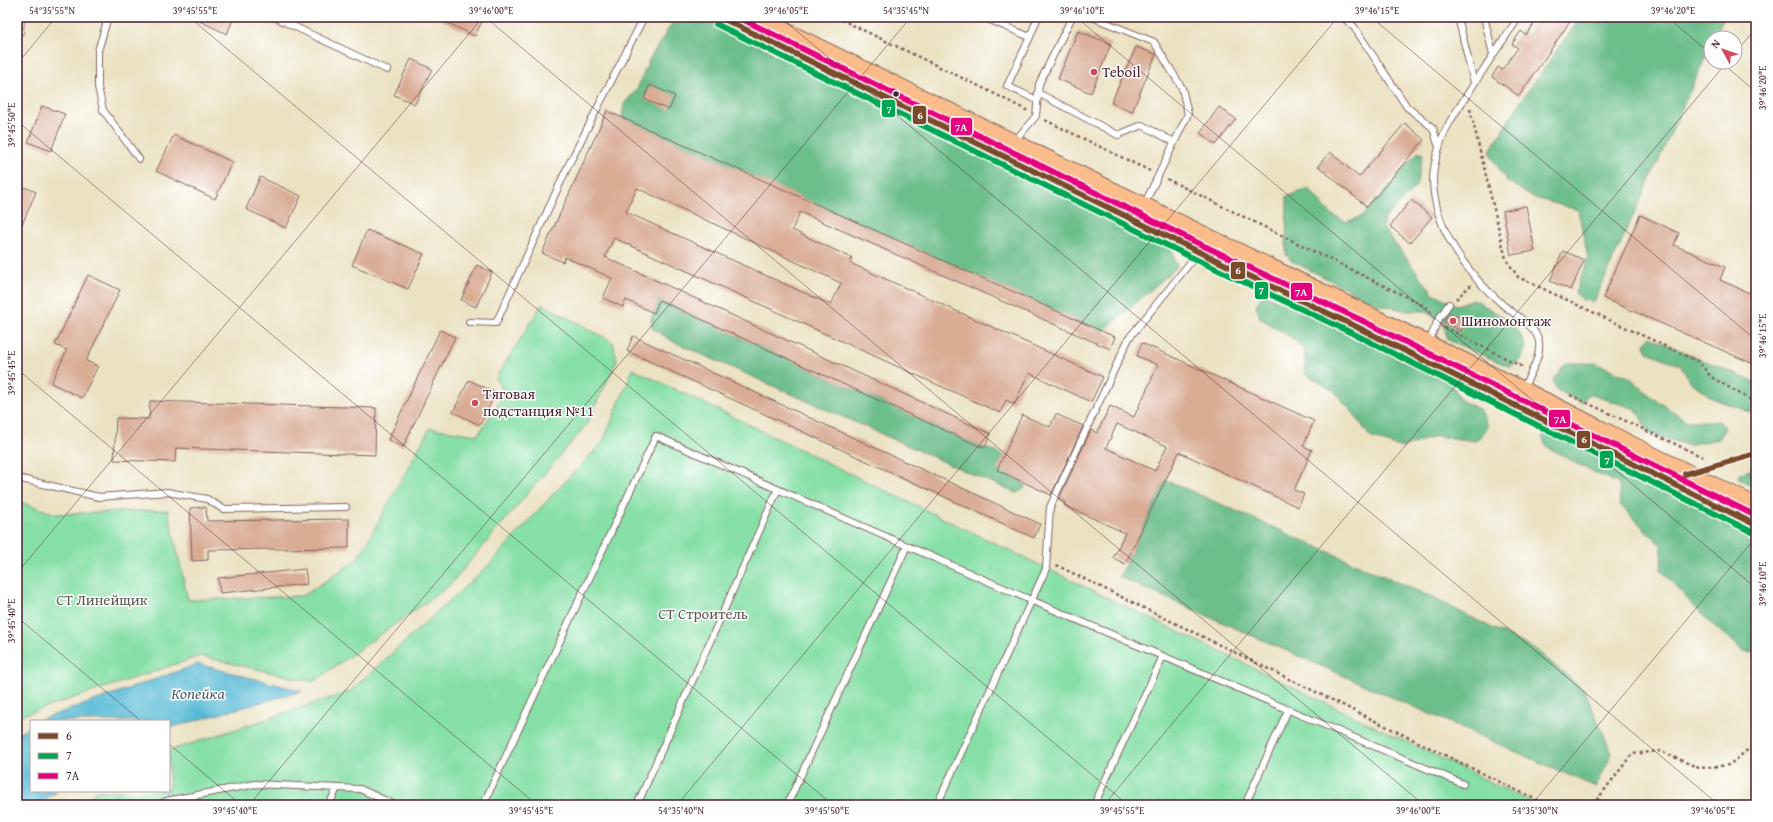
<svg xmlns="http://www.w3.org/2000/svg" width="1773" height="822" font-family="'Gentium Book Plus',serif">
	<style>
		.green { fill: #85dfa6; stroke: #687f68 }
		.forest { fill: #6cbe8b; stroke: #5b6e5b }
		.water { fill: #56bad5; stroke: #506c80 }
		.building { fill: #d9ac94; fill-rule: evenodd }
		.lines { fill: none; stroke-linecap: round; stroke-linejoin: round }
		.lane-casing { stroke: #826360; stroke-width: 8 }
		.street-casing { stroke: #826360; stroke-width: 14 }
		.primary-casing { stroke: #826360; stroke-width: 21 }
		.path { stroke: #826360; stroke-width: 2.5; stroke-dasharray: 3 3; stroke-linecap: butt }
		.lane { stroke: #fff; stroke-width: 6 }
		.street { stroke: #fff; stroke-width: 12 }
		.primary { stroke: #f9bc8a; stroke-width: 19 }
		.bus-1-casing { stroke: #fff; stroke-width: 9 }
		.bus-2-casing { stroke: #fff; stroke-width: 9 }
		.bus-3-casing { stroke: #fff; stroke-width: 9 }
		.bus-1 { stroke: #7a4b2a; stroke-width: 6 }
		.bus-2 { stroke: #00a651; stroke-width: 6 }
		.bus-3 { stroke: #e5007d; stroke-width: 6 }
		.ticks { fill: none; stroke: #4a1f2b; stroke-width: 1; stroke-opacity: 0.45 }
		.poi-dot { fill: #d1495b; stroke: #fff; stroke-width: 1.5 }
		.bus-dot { fill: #4a1f2b; stroke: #fff; stroke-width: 1.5 }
		.labels { text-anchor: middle; stroke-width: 3; stroke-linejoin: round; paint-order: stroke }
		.poi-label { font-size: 15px; fill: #4a1f2b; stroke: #fff; text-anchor: start }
		.park-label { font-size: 15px; fill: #5c5950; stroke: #fff }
		.water-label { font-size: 16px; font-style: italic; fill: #4f5d6f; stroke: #fff }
		.line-badge { stroke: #fff; stroke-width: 1.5 }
		.badge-label { font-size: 11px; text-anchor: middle; font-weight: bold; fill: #fff }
		.neatline { fill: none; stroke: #4a1f2b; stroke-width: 1.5 }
		.ticks-label { font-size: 10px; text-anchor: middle; fill: #4a1f2b }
	</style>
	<rect width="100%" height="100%" fill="#fff"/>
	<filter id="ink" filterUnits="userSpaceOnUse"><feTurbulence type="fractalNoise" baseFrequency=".025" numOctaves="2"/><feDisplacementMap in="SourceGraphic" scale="8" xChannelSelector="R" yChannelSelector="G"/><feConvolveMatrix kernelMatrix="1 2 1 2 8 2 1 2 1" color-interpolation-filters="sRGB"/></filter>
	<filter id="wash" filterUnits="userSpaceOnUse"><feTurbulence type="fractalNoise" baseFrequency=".012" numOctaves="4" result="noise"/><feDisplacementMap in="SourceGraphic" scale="16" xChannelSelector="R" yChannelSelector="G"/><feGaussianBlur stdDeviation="0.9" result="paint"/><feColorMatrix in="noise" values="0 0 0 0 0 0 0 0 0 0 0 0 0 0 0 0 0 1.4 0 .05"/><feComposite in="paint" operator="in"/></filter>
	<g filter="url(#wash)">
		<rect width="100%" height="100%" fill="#ebe2c2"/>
		<path class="green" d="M542 304 613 342 617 361 586 425 449 586 313 682 200 656 17 717V501L56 514 168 510 188 600 303 596 357 560 430 428 478 435 504 394 496 378Z
			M633 369 1538 805H78L97 791H169V751L349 692 490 564 555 492 603 442Z"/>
		<path class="forest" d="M679 17H700L1171 247 1177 267 1102 332 622 118 624 104 637 89 650 58 675 19Z
			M1581 17H1719L1723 19 1714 38H1711V45L1594 302 1583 300 1575 293 1588 258 1578 210 1532 197 1506 180 1489 152 1522 99Z
			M1418 152 1423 154 1416 187 1384 219 1383 228 1433 293 1457 305 1474 299 1501 316 1520 333 1526 348 1521 360 1510 367 1448 340 1443 323 1427 311H1407L1377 304 1292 261 1286 255 1287 196 1309 189 1331 214 1346 222 1363 216Z
			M1264 294 1453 385 1460 400 1481 410 1488 427 1476 441 1436 436 1402 448 1370 437 1355 415 1334 391 1305 374V352L1295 340 1260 318 1256 304Z
			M659 300 981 447 992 450 1004 456 1010 475 1024 483 1025 488 1017 493 974 475 674 342 652 328 651 319Z
			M1650 337 1756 383V414L1714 399 1691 382 1680 365 1648 352 1644 343Z
			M1566 363H1595L1629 377 1653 398 1687 421H1719L1725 428 1719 439 1687 445 1649 433 1636 409 1588 394 1582 403 1557 390 1553 380Z
			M1548 431 1756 533V653L1744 652 1702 615 1661 570 1662 546 1620 505 1619 484 1581 466 1546 446 1542 437Z
			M1756 468V487L1739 479 1738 474Z
			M1166 480 1431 597 1536 650 1584 690 1612 753 1596 787 1119 577Z"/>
		<path class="water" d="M198 664 302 691 169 728V721H37Z
			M31 725V791H58L36 805H17V735Z"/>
		<g id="blocks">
			<path class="building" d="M191 17H234L227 34Z
				M435 17H484L475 36Z
				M1539 17H1573L1519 96 1492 77 1498 67 1502 70 1518 48 1512 44 1521 31 1526 35Z
				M1078 31 1111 44 1091 93 1058 79Z
				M1136 47 1156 54 1132 112 1111 103Z
				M411 59 432 69 415 104 394 95Z
				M650 85 675 96 669 110 644 99Z
				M42 106 65 114 51 151 28 142Z
				M1219 107 1236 119 1216 145 1200 133Z
				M607 111 1115 337 1110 349 800 212 792 230 852 258 850 263 1103 377 1091 402 1029 373 1014 404 1006 400 1000 413 614 238 605 257 991 434 985 447 982 445 981 447 659 300 654 313 626 300 623 307 603 298 612 278 565 257 563 262 542 253ZM637 188 841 283 831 305 626 212Z
				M1405 123 1424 140 1367 207 1318 166 1330 152 1359 177Z
				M174 135 232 162 215 199 156 171Z
				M260 177 301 196 286 228 246 209Z
				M17 184 36 192 17 236Z
				M1411 200 1432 217 1410 243 1390 226Z
				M1526 206 1535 251 1511 255 1503 211Z
				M1640 215 1679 233 1674 245 1725 267 1720 280 1756 296V365L1603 298Z
				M367 230 424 254 408 289 352 265Z
				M1563 251 1584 260 1571 290 1550 281Z
				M477 265 492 272 476 307 461 300Z
				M88 275 120 290 86 361 98 366 82 398 51 383 67 350 55 345Z
				M1449 312 1466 320 1461 331 1444 322Z
				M440 330 455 337 403 447 388 440Z
				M633 336 1040 524 1034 538 627 351Z
				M1142 343 1314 421 1303 446 1312 450 1294 490 1304 494 1298 507 1179 452 1125 564 1113 558 1125 533 1064 505 1065 502 1059 499 1091 430 1097 433 1110 406 1134 417 1158 365 1137 356ZM1117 424 1167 446 1155 471 1106 448Z
				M469 380 496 393 480 425 453 412Z
				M150 401 376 408 375 455 176 448 175 462 114 460 116 418 149 419Z
				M1056 414 1083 426 1051 495 997 470 1022 415 1050 427Z
				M206 507 207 521 349 519V548L208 550V560L192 561 190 508Z
				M305 569 307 584 220 593 218 578Z"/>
		</g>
	</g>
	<g filter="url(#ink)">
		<use href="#blocks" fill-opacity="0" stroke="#826360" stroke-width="1"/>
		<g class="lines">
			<defs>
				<path id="lane" d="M108 17 98 51V87L103 110 139 159
					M274 17 387 70
					M983 17 1030 37 1007 86 1037 100
					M1092 17 1154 42 1182 88 1188 114 1144 205
					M1343 17 1354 27 1407 107 1433 128 1439 148
					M1458 17 1474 83
					M1484 17 1493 54
					M1519 17C1501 43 1484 68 1467 95 1456 112 1444 128 1439 148 1436 157 1433 171 1433 181 1434 228 1467 274 1502 304 1513 314 1537 326 1539 342 1541 358 1529 376 1522 390
					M1030 37 1038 17
					M1038 93 1118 135 1142 125 1174 142
					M1014 142 1036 116 1039 84 1072 17
					M469 322 496 323 568 166 644 17
					M1429 342 1438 320 1449 304
					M1692 472 1756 454
					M17 478 99 497 167 492 207 499 223 509 346 507
					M159 805 166 801 255 784 360 789 395 805
					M329 805 337 788
					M483 805 656 436 1033 601 1463 784
					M637 805 778 489
					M787 805 907 546
					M937 805 1046 569 1050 507 1129 338 1198 253
					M1094 805 1163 656
					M1245 805 1288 710"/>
				<path id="street" d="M17 31 18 17"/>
				<path id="primary" d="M720 17 1199 252 1357 327 1756 525
					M753 17C1009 141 1265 265 1520 390 1599 429 1676 470 1756 507"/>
			</defs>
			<use href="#lane" class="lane-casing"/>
			<use href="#street" class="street-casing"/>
			<use href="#primary" class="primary-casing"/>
			<path class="path" d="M836 17 985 89 1028 111
				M1470 109 1506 259 1518 277 1699 362 1711 377 1756 403
				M1045 120 1150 171
				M1167 179 1425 306 1432 313
				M1456 299 1471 285
				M1444 327 1523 367
				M1570 395 1705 458
				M1056 565 1547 805
				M1593 805 1632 754 1660 751 1699 768 1729 765 1756 743"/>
			<use href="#lane" class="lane"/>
			<use href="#street" class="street"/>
			<use href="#primary" class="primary"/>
			<defs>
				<path id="bus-1" d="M720 17 1199 252 1357 327 1756 525
					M1685 474 1756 454"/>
				<path id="bus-2" d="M716 24 1195 259 1354 334 1752 532"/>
				<path id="bus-3" d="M738 17 1202 245 1361 320 1756 516"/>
			</defs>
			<use href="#bus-1" class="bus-1-casing"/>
			<use href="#bus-2" class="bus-2-casing"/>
			<use href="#bus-3" class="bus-3-casing"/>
			<use href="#bus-1" class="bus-1"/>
			<use href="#bus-2" class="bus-2"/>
			<use href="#bus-3" class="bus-3"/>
		</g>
	</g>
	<path class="ticks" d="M189 17 1128 805M485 17 1424 805M780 17 1719 805M1076 17 1756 588M1371 17 1756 340M1667 17 1711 54M1735 53 1756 28M1721 62 1756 92M17 64 56 17M17 121 833 805M17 369 537 805M17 573 483 17M17 617 141 721M169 744 241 805M249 805 911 17M677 805 1338 17M1104 805 1727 62M1531 805 1756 537"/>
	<g class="poi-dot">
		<circle cx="1094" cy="72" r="4"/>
		<circle cx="1453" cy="321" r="4"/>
		<circle cx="475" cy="403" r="4"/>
	</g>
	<circle class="bus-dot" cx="896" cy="94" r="3.5"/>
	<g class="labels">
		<g class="poi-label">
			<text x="1102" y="77">Teboil</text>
			<text x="1461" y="326">Шиномонтаж</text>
			<text x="483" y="399">Тяговая<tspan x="483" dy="17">подстанция №11</tspan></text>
		</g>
		<g class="park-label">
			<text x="102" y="605">СТ Линейщик</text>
			<text x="703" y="619">СТ Строитель</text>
		</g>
		<g class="water-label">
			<text x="198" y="699">Копейка</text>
		</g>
	</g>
	<g class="line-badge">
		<rect x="881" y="99" width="15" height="19" rx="4" fill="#00a651"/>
		<rect x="912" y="105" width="15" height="20" rx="4" fill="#7a4b2a"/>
		<rect x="950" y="117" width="23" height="19" rx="4" fill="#e5007d"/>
		<rect x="1230" y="261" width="16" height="19" rx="4" fill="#7a4b2a"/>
		<rect x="1254" y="281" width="15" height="19" rx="4" fill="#00a651"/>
		<rect x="1290" y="282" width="23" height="19" rx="4" fill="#e5007d"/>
		<rect x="1548" y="409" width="23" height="19" rx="4" fill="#e5007d"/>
		<rect x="1576" y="430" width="15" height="19" rx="4" fill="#7a4b2a"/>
		<rect x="1599" y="450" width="15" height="19" rx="4" fill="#00a651"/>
	</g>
	<g class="badge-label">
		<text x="889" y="113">7</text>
		<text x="920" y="119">6</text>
		<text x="961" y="131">7А</text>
		<text x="1238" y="274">6</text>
		<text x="1261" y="294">7</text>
		<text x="1301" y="296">7А</text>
		<text x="1560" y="423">7А</text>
		<text x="1584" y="443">6</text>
		<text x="1607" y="464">7</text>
	</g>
	<rect width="1773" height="822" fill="none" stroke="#fff" stroke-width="44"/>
	<rect x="30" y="720" width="140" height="72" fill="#ffffff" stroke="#b7a5aa"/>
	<rect x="38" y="733" width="20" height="6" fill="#7a4b2a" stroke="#b7a5aa"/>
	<text x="66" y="740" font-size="12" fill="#4a1f2b">6</text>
	<rect x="38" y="753" width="20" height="6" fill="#00a651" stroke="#b7a5aa"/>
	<text x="66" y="760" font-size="12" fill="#4a1f2b">7</text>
	<rect x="38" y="773" width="20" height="6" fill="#e5007d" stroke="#b7a5aa"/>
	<text x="66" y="780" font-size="12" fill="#4a1f2b">7А</text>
	<g transform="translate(1723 50) rotate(310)"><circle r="19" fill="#ffffff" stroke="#b7a5aa"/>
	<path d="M0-3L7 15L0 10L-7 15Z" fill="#d1495b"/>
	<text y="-6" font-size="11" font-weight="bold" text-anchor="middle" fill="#4a1f2b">N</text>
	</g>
	<rect x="22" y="22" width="1729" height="778" class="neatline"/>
	<g class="ticks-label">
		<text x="52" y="14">54°35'55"N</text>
		<text x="195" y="14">39°45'55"E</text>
		<text x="491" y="14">39°46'00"E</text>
		<text x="786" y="14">39°46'05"E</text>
		<text x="906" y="14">54°35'45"N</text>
		<text x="1082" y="14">39°46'10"E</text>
		<text x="1377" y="14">39°46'15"E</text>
		<text x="1673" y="14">39°46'20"E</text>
		<text transform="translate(1762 88) rotate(-90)" y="4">39°46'20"E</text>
		<text transform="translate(11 125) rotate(-90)" y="4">39°45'50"E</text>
		<text transform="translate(1762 336) rotate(-90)" y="4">39°46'15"E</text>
		<text transform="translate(11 373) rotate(-90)" y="4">39°45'45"E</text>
		<text transform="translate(1762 584) rotate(-90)" y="4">39°46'10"E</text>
		<text transform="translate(11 621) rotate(-90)" y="4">39°45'40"E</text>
		<text x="235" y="814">39°45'40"E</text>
		<text x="531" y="814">39°45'45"E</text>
		<text x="681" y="814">54°35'40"N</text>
		<text x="827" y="814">39°45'50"E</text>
		<text x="1122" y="814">39°45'55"E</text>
		<text x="1418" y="814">39°46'00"E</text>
		<text x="1535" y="814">54°35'30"N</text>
		<text x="1713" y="814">39°46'05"E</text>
	</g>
</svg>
